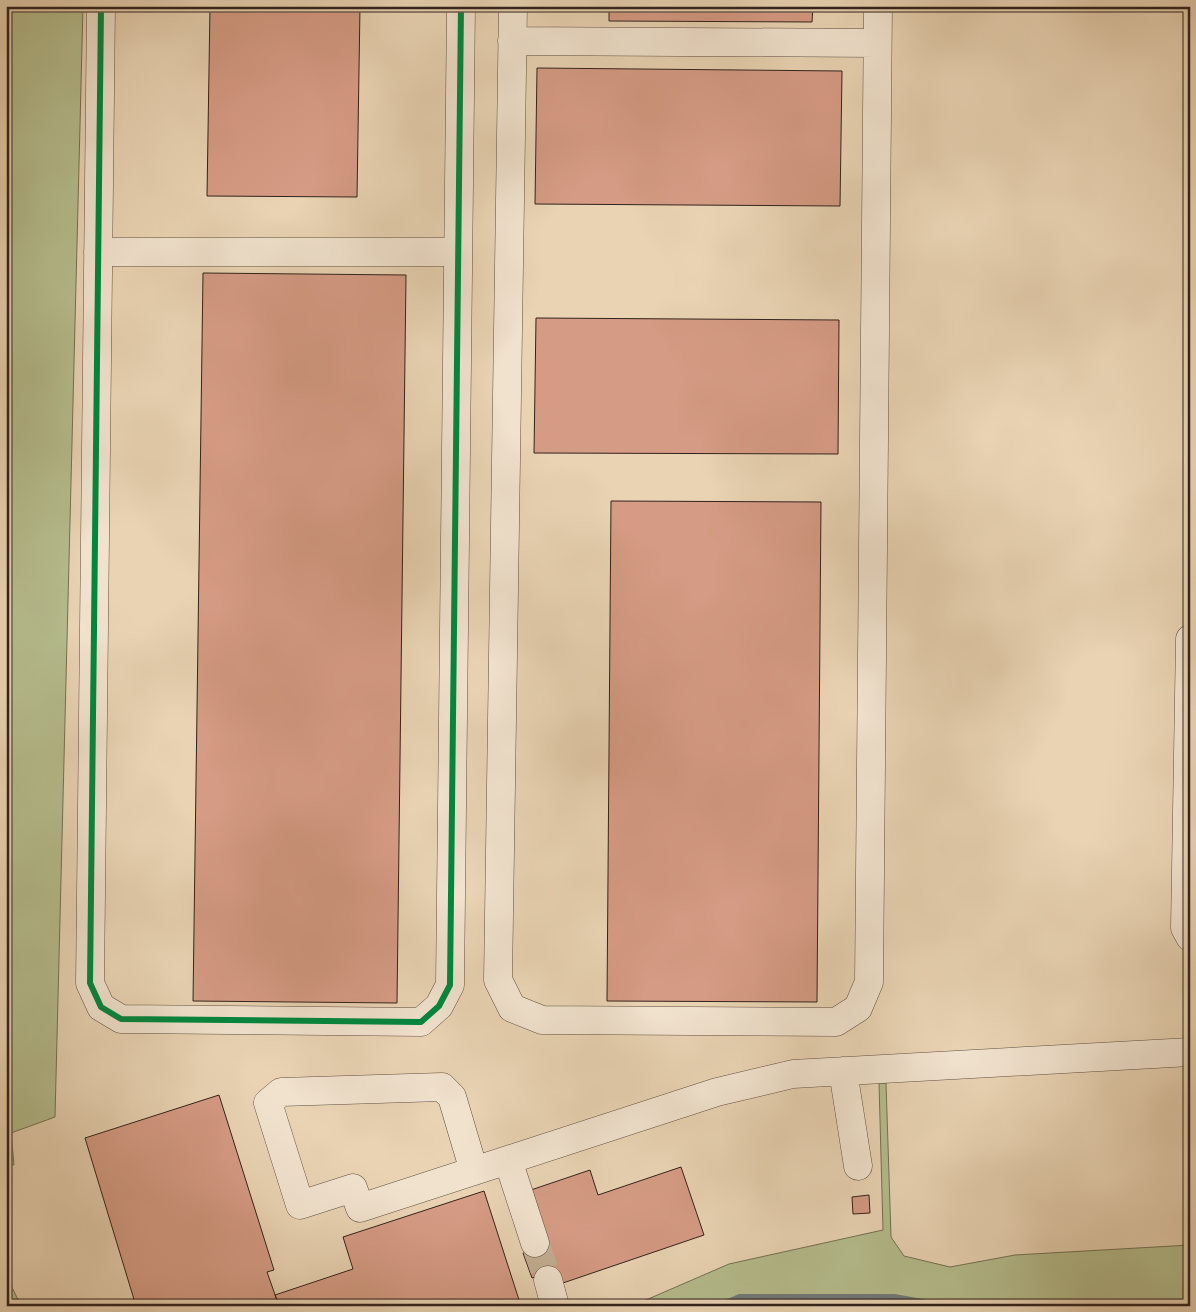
<svg xmlns="http://www.w3.org/2000/svg" width="1196" height="1312" font-family="Vollkorn,serif">
	<style>
		.green { fill: #b5bc8d; stroke: #747055 }
		.lines { fill: none; stroke-linecap: round; stroke-linejoin: round }
		.stream { stroke: #727b7a; stroke-width: 8 }
		.building { fill: #d59b84; stroke: #32231d }
		.minor-tunnel { stroke: #c4b095; stroke-width: 28; stroke-dasharray: 28 14; stroke-linecap: butt }
		.minor-casing { stroke: #604f42; stroke-width: 29 }
		.minor { stroke: #f1e2ce; stroke-width: 28 }
		.cycleway-casing { stroke: #f1e2ce; stroke-width: 9 }
		.cycleway { stroke: #00873e; stroke-width: 6 }
	</style>
	<rect width="100%" height="100%" fill="#e9d3b3"/>
	<filter id="stains"><feTurbulence type="fractalNoise" baseFrequency=".004" numOctaves="4"/><feColorMatrix values="0 0 0 0 .2 0 0 0 0 .09 0 0 0 0 .02 0 0 0 .5 -.17"/></filter>
	<radialGradient id="worn" r=".72"><stop offset=".6" stop-color="#630" stop-opacity="0"/><stop offset="1" stop-color="#630" stop-opacity=".3"/></radialGradient>
	<path class="green" d="M6 6H83L55 1117 11 1133 14 1165 6 1163Z
		M879 1083H886L891 1237 904 1256 950 1267 1015 1255 1190 1245V1306H632L729 1264 883 1230Z
		M6 1275 21 1306H6Z"/>
	<g class="lines">
		<path class="stream" d="M721 1306 740 1298H894L939 1306"/>
	</g>
	<path class="building" d="M210 6H360L357 197 207 196Z
		M609 6H813L812 22 609 21Z
		M537 68 842 71 840 206 535 204Z
		M203 273 406 275 397 1003 193 1001Z
		M536 318 839 320 838 454 534 453Z
		M611 501 821 502 817 1002 607 1001Z
		M219 1095 274 1270 267 1272 279 1306H136L85 1138Z
		M681 1167 704 1235 557 1285 525 1192 590 1170 598 1195Z
		M484 1191 520 1303 513 1306H279L275 1295 353 1269 343 1237Z
		M869 1195 870 1213 853 1214 852 1197Z
		M544 1246 552 1271 532 1278 523 1253Z"/>
	<g class="lines">
		<path class="minor-tunnel" d="M535 1243 548 1280"/>
		<defs>
			<path id="minor" d="M101 6 90 983 101 1007 121 1019 421 1022 439 1006 450 985 461 6
				M513 6 498 980 512 1008 542 1020 836 1022 858 1008 869 982 878 6
				M512 41 877 43
				M98 252H458
				M1190 639 1185 928 1190 937
				M843 1071 858 1166
				M508 1160 535 1243
				M474 1171 452 1097 442 1087 281 1092 268 1103 300 1205 353 1188 360 1208 717 1092 793 1074 1190 1052
				M548 1280 555 1306"/>
		</defs>
		<use href="#minor" class="minor-casing"/>
		<use href="#minor" class="minor"/>
		<defs>
			<path id="cycleway" d="M101 6 90 983 101 1007 121 1019 421 1022 439 1006 450 985 461 6"/>
		</defs>
		<use href="#cycleway" class="cycleway-casing"/>
		<use href="#cycleway" class="cycleway"/>
	</g>
	<rect width="1196" height="1312" fill="none" stroke="#e9d3b3" stroke-width="25"/>
	<rect x="8" y="8" width="1181" height="1297" fill="none" stroke="#32231d" stroke-width="2.5"/>
	<rect x="12" y="12" width="1171" height="1287" fill="none" stroke="#32231d"/>
	<rect width="100%" height="100%" filter="url(#stains)"/>
	<rect width="100%" height="100%" fill="url(#worn)"/>
</svg>
